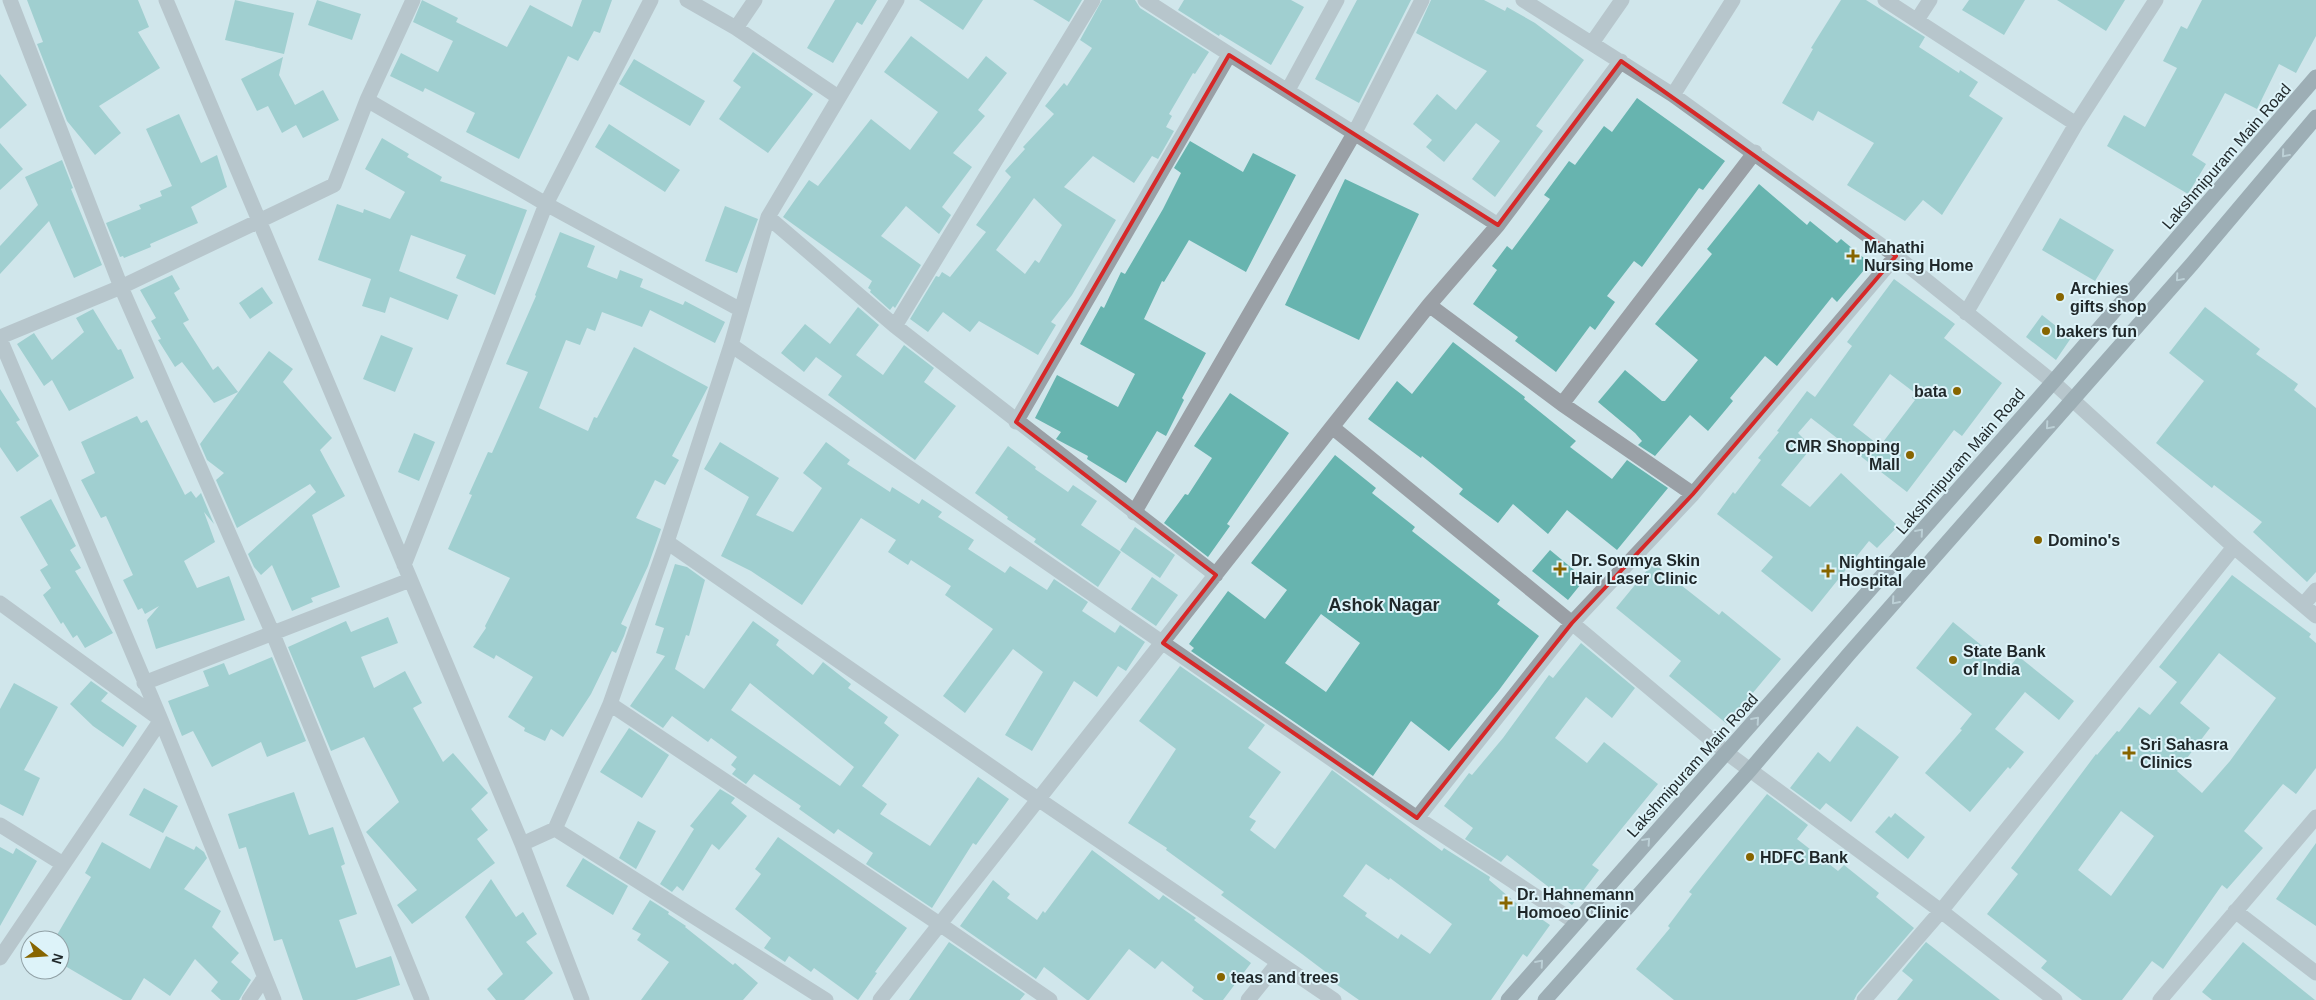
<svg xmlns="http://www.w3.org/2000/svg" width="2316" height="1000" font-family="Arial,sans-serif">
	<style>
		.building { fill: #67b4af; fill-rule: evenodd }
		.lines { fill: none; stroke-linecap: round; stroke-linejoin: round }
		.minor { stroke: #9aa0a6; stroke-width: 15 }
		.major { stroke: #5f6b74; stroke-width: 15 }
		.oneway { stroke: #a4b6bd }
		.marked { fill: none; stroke: #d62828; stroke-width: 4; stroke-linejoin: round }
		.poi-dot { fill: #876500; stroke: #ddf3f9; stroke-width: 2 }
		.labels { text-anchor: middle; stroke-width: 4; stroke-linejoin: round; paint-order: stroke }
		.street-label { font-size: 16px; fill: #1f2729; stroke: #ddf3f9 }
		.poi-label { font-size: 16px; font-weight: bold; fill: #1f2729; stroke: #ddf3f9; text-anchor: start }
		.neighbourhood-label { font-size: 18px; font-weight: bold; fill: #1f2729; stroke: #ddf3f9 }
	</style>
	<rect width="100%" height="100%" fill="#d0e6eb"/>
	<path class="building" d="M27 0H138L149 27 138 32 160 68 99 106 121 133 95 155 67 121 37 44 43 42Z
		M235 0 294 13 284 54 225 40Z
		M317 0 361 14 352 40 308 25Z
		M422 0 458 18 456 22 507 47 530 5 572 27 582 0H612L600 33 594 31 578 61 568 56 519 159 466 132 475 113 425 88 423 92 390 76 401 53 438 72 453 41 413 22Z
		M835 0H877L862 25 857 22 833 63 807 48Z
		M919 0H983L963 30Z
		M1033 0H1082L1069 22Z
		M1102 0H1135L1140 8 1209 52 1195 74 1193 73 1169 114 1172 116 1166 127 1174 131 1158 159 1152 156 1134 183 1093 156 1064 187 1116 220 1072 295 1051 322 1056 325 1038 355 979 321 970 332 943 312 928 332 910 319 936 276 939 277 942 272 950 277 986 232 976 225 1011 177 1005 171 1025 149 1023 147 1054 114 1045 106 1064 83 1067 86 1092 48 1080 40ZM1034 198 1062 225 1039 263 1035 260 1025 274 996 250Z
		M1184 0H1291L1304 7 1271 65 1220 34 1219 36 1178 10Z
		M1357 0H1411L1359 103 1315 79Z
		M1431 0H1484L1505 11 1507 7 1535 23 1584 60 1536 126 1543 131 1495 197 1472 179 1500 141 1476 123 1444 162 1426 147 1432 140 1413 124 1437 94 1456 110 1487 71 1416 33Z
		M1841 0H1866L1925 37 1919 47 1959 73 1960 70 1978 82 1969 96 2003 118 1942 215 1923 200 1905 221 1847 185 1874 143 1818 111 1813 121 1782 103 1813 49 1811 48Z
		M1969 0H2025L2004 35 1962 10Z
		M2057 0H2125L2106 31Z
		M2202 0H2316V36L2296 73 2279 64 2257 109 2225 93 2192 155 2206 164 2188 194 2107 146 2124 115 2145 127 2177 68 2163 61 2181 26 2187 29Z
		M911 36 968 79 986 56 1007 73 978 110 985 116 953 153 972 167 942 207 951 215 941 231 939 234 906 206 881 236 921 265 895 308 893 306 890 310 870 292 871 290 868 288 872 281 783 217 809 180 818 186 871 119 910 150 938 112 884 72Z
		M753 52 813 94 768 153 719 119 741 87 733 81Z
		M283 57 279 75 295 105 323 90 339 120 303 138 296 125 282 133 268 106 257 111 241 79Z
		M634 59 705 101 690 126 619 84Z
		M0 74 27 105 0 129Z
		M1637 98 1725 161 1703 190 1699 188 1642 267 1634 261 1607 296 1615 302 1595 330 1590 326 1556 372 1515 341 1518 337 1473 304 1497 270 1492 266 1507 246 1512 250 1550 199 1544 195 1569 161 1575 165 1604 126 1612 132Z
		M179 114 201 163 217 155 227 187 191 207 198 223 150 244 151 247 124 258 123 256 120 257 106 223 141 209 139 205 162 196 160 191 172 186 146 129Z
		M609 124 680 170 665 192 595 147Z
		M382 138 409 154 407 157 442 177 440 181 527 210 495 295 456 278 466 255 411 235 399 271 458 295 448 320 390 297 385 313 362 306 371 279 318 260 337 204 363 213 364 209 390 219 405 192 365 169Z
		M1190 141 1243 172 1253 153 1296 175 1246 272 1189 240 1164 282 1162 281 1144 319 1206 353 1182 398 1184 400 1166 436 1157 431 1126 483 1087 459 1088 456 1056 439 1061 432 1035 418 1057 375 1118 407 1135 374 1080 344 1101 306 1104 308 1121 272 1125 274 1163 209 1181 173 1174 168Z
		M0 143 23 169 0 190Z
		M62 160 73 188 71 189 102 265 74 278 49 221 0 274V246L38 205 25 177Z
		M1345 179 1419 214 1359 340 1285 305Z
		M1759 184 1807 225 1810 221 1837 243 1841 239 1870 263 1837 302 1832 297 1777 366 1765 356 1730 398 1733 401 1708 431 1690 415 1655 456 1638 445 1642 441 1635 433 1598 402 1625 370 1662 401H1665L1698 360 1655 324 1712 254 1707 249Z
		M725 206 758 219 737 273 705 261Z
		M2060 218 2114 250 2095 281 2042 250Z
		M560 232 595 246 587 267 617 279 620 270 643 279 640 287 683 305 685 301 725 322 715 343 650 310 642 327 602 312 595 331 587 328 580 345 566 340 539 408 588 431 594 417 597 418 634 347 708 387 672 456 679 460 665 485 655 480 636 518 661 529 648 566 621 624 627 627 624 636 616 653 612 651 591 694 563 737 551 729 545 741 524 731 525 728 508 717 533 677 496 655 494 659 473 647 486 628 485 626 510 578 448 549 472 495 469 494 488 452 492 453 528 372 506 364 536 296 535 295Z
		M172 275 180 289 174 293 189 320 183 323 213 370 218 366 238 392 214 403 182 362 175 367 158 340 161 339 151 321 156 318 140 290Z
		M1894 279 1955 324 1944 338 2002 383 1962 436 1954 430 1907 492 1811 418 1798 433 1812 447 1781 485 1810 507 1841 473 1898 526 1877 548 1869 541 1812 612 1761 571 1773 557 1717 514 1733 492 1735 494 1761 460 1758 458 1779 432 1777 431 1807 391 1815 397 1852 346 1847 342ZM1890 374 1915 393 1912 398 1915 400 1880 446 1853 425Z
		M262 287 273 303 250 319 239 303Z
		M858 307 879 325 856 355 883 375 904 345 934 368 924 382 956 406 915 460 828 395 842 376 816 357 804 372 781 353 805 324 830 344Z
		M2205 307 2260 349 2256 354 2298 384 2294 390 2316 408V572L2307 582 2253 532 2262 522 2214 485 2212 488 2156 443 2204 381 2169 353Z
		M93 309 118 350 121 349 134 378 69 411 52 380 44 386 17 344 34 333 52 360 84 332 76 318Z
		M2042 315 2071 338 2056 360 2026 337Z
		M381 335 413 348 395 392 363 379Z
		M1453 342 1525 397 1524 399 1576 441 1570 447 1612 479 1627 460 1668 488 1617 550 1567 510 1548 534 1513 504 1498 523 1459 494 1463 489 1422 456 1421 458 1368 419 1397 381 1412 394Z
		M269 351 293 369 283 382 332 438 320 450 345 496 312 515 340 587 311 598 313 602 292 611 272 565 261 575 254 567 248 554 316 492 310 484 237 528 216 480 224 473 207 460 200 444Z
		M0 389 20 420 16 422 39 456 17 472 0 447Z
		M1230 393 1289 433 1227 524 1230 526 1208 557 1164 523 1185 494 1188 495 1212 458 1194 446Z
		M137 416 141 423 147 420 185 495 191 491 196 498 201 493 214 524 204 512 215 542 184 561 197 588 229 576 245 620 156 649 147 620 159 606 145 614 142 608 138 610 123 580 133 575 106 516 101 518 81 480 95 473 81 442Z
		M414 433 435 442 419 481 398 472Z
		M720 442 779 478 756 515 793 532 822 488 803 473 826 442 850 460 847 464 890 492 892 487 919 504 922 499 942 512 938 517 974 540 968 549 1005 573 1010 566 1047 590 1054 579 1088 602 1082 611 1115 633 1120 625 1145 642 1126 671 1118 666 1097 697 1074 681 1032 751 1005 735 1043 672 1013 649 965 713 943 696 993 629 945 595 951 586 911 560 908 565 888 552 896 540 861 518 802 605 751 571 721 556 749 497 704 469Z
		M1008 446 1036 467 1035 469 1068 492 1073 485 1097 501 1081 525 1121 552 1098 587 1034 542 1036 539 1007 519 1008 517 975 493Z
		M1335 455 1376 488 1372 493 1415 527 1412 531 1500 600 1497 604 1539 636 1499 690 1449 751 1411 721 1373 776 1191 651 1194 648 1189 644 1228 591 1265 619 1287 590 1251 563ZM1321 614 1360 643 1326 692 1285 663Z
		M51 499 76 546 70 550 81 568 75 571 113 633 85 648 77 635 73 638 63 622 61 624 43 595 51 588 40 570 48 565 20 517Z
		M1135 527 1175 555 1160 578 1120 550Z
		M1550 550 1585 579 1568 600 1532 571Z
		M1653 563 1719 615 1722 611 1781 659 1727 724 1669 676 1681 661 1616 608Z
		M675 564 687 567 705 580 689 636 686 635 675 669 704 689 753 621 779 640 776 645 813 675 823 662 851 684 848 688 888 717 884 723 899 735 862 786 887 804 880 814 930 846 978 777 1009 799 976 845 973 843 932 908 866 864 873 853 838 829 834 834 799 809 801 806 754 774 746 784 732 774 736 769 731 765 737 757 711 738 708 742 672 716 663 728 630 706 665 656 656 653 664 628 655 625ZM750 683 854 767 840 786 731 710Z
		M2232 575 2311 634 2309 637 2316 643V768L2296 794 2283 784 2244 831 2263 848 2227 889 2222 885 2163 969 2152 961 2122 1000H2082L2041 968 2047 961 1987 914 2018 874 2011 868 2096 754 2097 755 2117 731 2119 732 2139 707 2150 715 2177 682 2159 667ZM2219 653 2276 698 2230 761 2202 793 2177 771 2210 728 2180 703ZM2121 811 2154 836 2111 896 2078 870Z
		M1152 577 1178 595 1156 626 1131 609Z
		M388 617 398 643 361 657 374 688 405 671 422 703 413 708 443 762 453 753 488 793 471 809 488 830 477 839 495 863 412 924 397 905 417 890 366 832 399 802 364 737 331 751 288 647 346 621 351 632Z
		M1953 622 2009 668 2018 656 2074 701 2059 720 2025 692 1995 729 2024 752 2010 769 2008 767 1970 812 1925 773 1962 730 1960 729 1972 714 1916 668Z
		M1581 643 1635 688 1612 718 1586 697 1555 738 1587 763 1604 742 1658 784 1592 865 1599 870 1572 905 1507 855 1501 862 1465 839 1473 828 1444 806 1469 773 1472 775 1503 738 1549 675 1553 678Z
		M272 657 306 741 267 757 261 742 212 767 193 731 182 736 168 701 209 686 203 671 224 663 229 675Z
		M1180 666 1265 725 1248 748 1281 772 1249 817 1256 821 1250 830 1275 849 1332 770 1442 851 1444 848 1490 877 1489 880 1522 908 1523 906 1550 925 1527 957 1523 954 1491 1000H1359L1329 979 1331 976 1302 954 1221 895 1224 892 1166 850 1167 848 1128 823 1176 749 1139 721ZM1366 864 1389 880 1390 878 1452 924 1430 954 1401 934 1398 939 1365 916 1367 913 1343 896Z
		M91 681 108 693 101 701 137 726 123 747 93 726 70 704Z
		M14 683 58 707 24 770 40 778 23 816 0 804V709Z
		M1857 726 1899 757 1851 822 1826 803 1820 810 1790 788 1818 752 1830 762Z
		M629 728 669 755 642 798 600 772Z
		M144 788 178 806 163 833 129 815Z
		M720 789 735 798 731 803 747 816 719 850 712 844 683 891 677 886 672 892 660 884 694 829 690 826Z
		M294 792 309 835 333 827 345 864 341 866 357 914 339 920 356 968 391 956 400 985 356 1000H303L282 939 274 941 246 847 239 849 228 814Z
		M1767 794 1808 825 1797 839 1838 871 1844 865 1879 893 1876 897 1914 928 1857 994 1854 1000H1674L1636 969 1670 928 1668 926 1692 894 1689 892Z
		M1895 813 1925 837 1908 859 1875 832 1889 816 1891 818Z
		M638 821 656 831 636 869 619 858Z
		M166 836 194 850 196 846 204 852 207 858 184 889 221 911 212 927 239 953 231 962 251 980 239 1000H221L211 991 218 982 195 959 170 996 144 978 131 1000H123L60 963V940H54L91 877 85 873 102 842 150 869Z
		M778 837 907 928 875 972 877 973 858 1000 814 968 811 972 789 956 785 962 764 948 771 938 735 909 761 874 755 869Z
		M2316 843V926L2276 899Z
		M0 847 13 854 16 848 37 861 0 926Z
		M1092 850 1159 900 1163 895 1196 918 1194 920 1251 963 1223 1000H1204L1192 991 1194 987 1162 961 1155 969 1129 949 1089 1000H1087L1044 967 1036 979 960 926 993 880 1010 894 1007 898 1037 920 1043 911 1045 913Z
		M583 858 628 886 613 915 566 886Z
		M491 879 516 917 523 912 537 934 526 942 553 973 524 1000H496L487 989 503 974 465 917Z
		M650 900 669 912 668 914 686 926 685 927 733 965 735 963 758 983 743 1000H641L669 962 637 940 641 934 632 929Z
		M949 942 1025 994 1020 1000H909Z
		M1926 942 2000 1000H1897L1913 980 1902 971Z
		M2243 942 2315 1000H2212L2202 992Z"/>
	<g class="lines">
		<path class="minor" d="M10 0 121 287 273 634 422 1000
			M166 0 522 844 582 1000
			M687 0 736 28 838 97
			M1145 0C1262 76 1381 149 1498 225
			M1523 0 1673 95 1896 256 2053 382 2234 547 2316 616
			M1885 0 2076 124
			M1917 20 1930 0
			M736 28 755 0
			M1592 43 1622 0
			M1288 90 1337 0
			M1673 95 1733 0
			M367 100 546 204 741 310
			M768 217 895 326 1216 575
			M1429 305 1562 404 1693 494
			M1966 313 2076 124 2156 0
			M895 326 1093 0
			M0 337 121 287 334 185 367 100 413 0
			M0 339 161 720 274 1000
			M731 345 1417 818 1575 922
			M1562 404 1755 152
			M1016 422 1229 55
			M1332 427 1572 623 1727 753 1941 911 2055 1000
			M1134 513 1355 132 1422 0
			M667 542 1038 799 1334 1000
			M404 565 546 204 651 0
			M0 603 161 720 0 958
			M2303 605 2316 590
			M144 683 410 580
			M610 704 941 925 1050 1000
			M1417 818 1572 623 1693 494 1896 256
			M0 825 63 864
			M555 829 826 1000
			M522 844 555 829 610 704 667 542 731 345 768 217 897 0
			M2235 911 2316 973
			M249 1000 264 978
			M880 1000 1332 427 1429 305 1498 225 1621 61
			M1248 1000 1278 963
			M1864 1000 1941 911 2234 547
			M2160 1000 2316 817"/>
		<path class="major" d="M1508 1000 2053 382 2316 77
			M1545 1000 1750 770 1849 654 2192 264 2316 117"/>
	</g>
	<defs><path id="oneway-chevron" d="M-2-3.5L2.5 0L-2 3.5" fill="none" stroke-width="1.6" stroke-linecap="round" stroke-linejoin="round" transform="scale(1.25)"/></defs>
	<g class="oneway">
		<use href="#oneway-chevron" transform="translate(2285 154) rotate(130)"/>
		<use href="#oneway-chevron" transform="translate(2179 278) rotate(131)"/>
		<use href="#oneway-chevron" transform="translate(2049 426) rotate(131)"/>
		<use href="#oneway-chevron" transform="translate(1920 532) rotate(-49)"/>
		<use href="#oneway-chevron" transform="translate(1895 601) rotate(131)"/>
		<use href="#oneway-chevron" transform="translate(1756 720) rotate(-49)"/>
		<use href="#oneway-chevron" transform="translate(1647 841) rotate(-48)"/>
		<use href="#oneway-chevron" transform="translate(1540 963) rotate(-49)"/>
	</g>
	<path d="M0 0H2316V1000H0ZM1229 55 1498 225 1621 61 1896 256 1693 494 1572 623 1417 818 1163 643 1216 575 1016 422Z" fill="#d0e6eb" fill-opacity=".55" fill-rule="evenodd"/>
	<path class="marked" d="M1229 55 1498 225 1621 61 1896 256 1693 494 1572 623 1417 818 1163 643 1216 575 1016 422Z"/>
	<g class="poi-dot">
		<path d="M1850.5 248.5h5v5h5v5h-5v5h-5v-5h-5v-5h5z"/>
		<circle cx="2060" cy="297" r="5"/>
		<circle cx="2046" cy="331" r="5"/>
		<circle cx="1957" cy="391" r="5"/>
		<circle cx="1910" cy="455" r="5"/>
		<circle cx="2038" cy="540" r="5"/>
		<path d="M1557.5 561.5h5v5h5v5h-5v5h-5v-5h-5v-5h5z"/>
		<path d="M1825.5 563.5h5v5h5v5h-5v5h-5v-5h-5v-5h5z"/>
		<circle cx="1953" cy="660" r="5"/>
		<path d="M2126.5 745.5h5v5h5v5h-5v5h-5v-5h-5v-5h5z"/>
		<circle cx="1750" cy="857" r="5"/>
		<path d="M1503.5 895.5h5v5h5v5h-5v5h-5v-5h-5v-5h5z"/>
		<circle cx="1221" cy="977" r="5"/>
	</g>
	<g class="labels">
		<g class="street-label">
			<text transform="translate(2226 156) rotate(-49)" y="6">Lakshmipuram Main Road</text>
			<text transform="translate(1960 461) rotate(-49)" y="6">Lakshmipuram Main Road</text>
			<text transform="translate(1692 765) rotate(-48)" y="6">Lakshmipuram Main Road</text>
		</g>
		<g class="poi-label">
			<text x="1864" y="253">Mahathi<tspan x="1864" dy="18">Nursing Home</tspan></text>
			<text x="2070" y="294">Archies<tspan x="2070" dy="18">gifts shop</tspan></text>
			<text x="2056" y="337">bakers fun</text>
			<text x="1947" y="397" text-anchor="end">bata</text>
			<text x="1900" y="452" text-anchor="end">CMR Shopping<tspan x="1900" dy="18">Mall</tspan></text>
			<text x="2048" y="546">Domino's</text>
			<text x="1571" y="566">Dr. Sowmya Skin<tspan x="1571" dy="18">Hair Laser Clinic</tspan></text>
			<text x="1839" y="568">Nightingale<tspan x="1839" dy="18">Hospital</tspan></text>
			<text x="1963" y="657">State Bank<tspan x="1963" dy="18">of India</tspan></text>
			<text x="2140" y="750">Sri Sahasra<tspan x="2140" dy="18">Clinics</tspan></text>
			<text x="1760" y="863">HDFC Bank</text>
			<text x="1517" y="900">Dr. Hahnemann<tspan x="1517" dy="18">Homoeo Clinic</tspan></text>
			<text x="1231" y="983">teas and trees</text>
		</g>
		<g class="neighbourhood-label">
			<text x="1384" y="611">Ashok Nagar</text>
		</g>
	</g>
	<g transform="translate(45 955) rotate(107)"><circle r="24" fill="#ddf3f9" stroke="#91a1a6"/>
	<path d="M0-4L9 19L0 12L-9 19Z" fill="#876500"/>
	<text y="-8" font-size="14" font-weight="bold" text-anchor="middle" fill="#1f2729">N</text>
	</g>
</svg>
